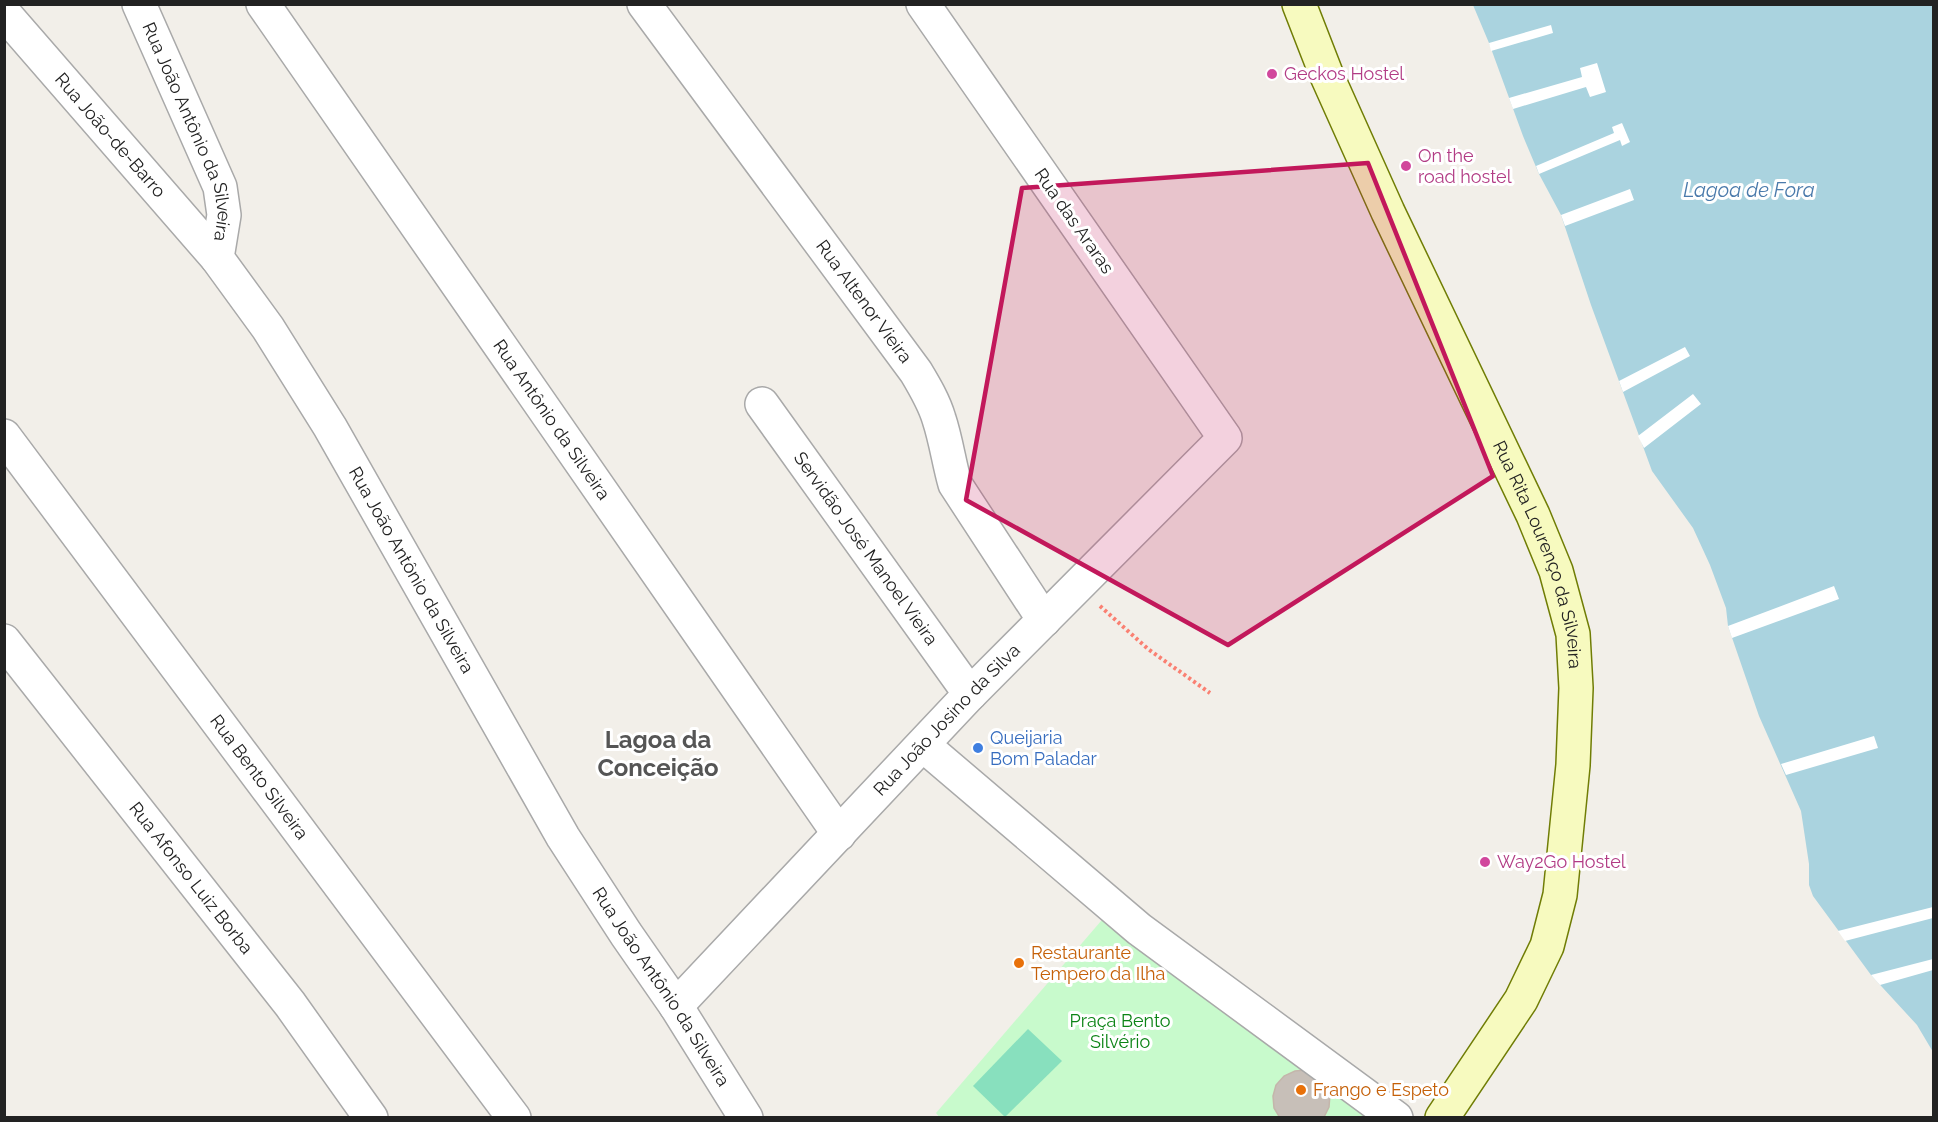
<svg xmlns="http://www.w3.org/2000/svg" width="1938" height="1122" font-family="Raleway,sans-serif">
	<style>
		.park { fill: #c8facc }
		.pitch { fill: #88e0be }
		.water { fill: #aad3df }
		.pier { fill: #fff }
		.building { fill: #c7bfb8; stroke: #c4b6ab; stroke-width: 1.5 }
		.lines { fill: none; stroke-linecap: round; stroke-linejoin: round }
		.street-casing { stroke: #a9a9a9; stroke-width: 36 }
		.secondary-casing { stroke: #707d05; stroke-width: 36 }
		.path { stroke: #fa8072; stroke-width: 4; stroke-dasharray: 3 3; stroke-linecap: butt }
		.street { stroke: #fff; stroke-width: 33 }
		.secondary { stroke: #f7fabf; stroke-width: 33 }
		.marked { fill: #c2185b; fill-opacity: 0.2; stroke: #c2185b; stroke-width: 4.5; stroke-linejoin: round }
		.hotel-dot { fill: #d1479c; stroke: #fff; stroke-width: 2 }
		.shop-dot { fill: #3f7fe0; stroke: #fff; stroke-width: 2 }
		.food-dot { fill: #e8710a; stroke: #fff; stroke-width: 2 }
		.labels { text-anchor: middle; stroke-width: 6; stroke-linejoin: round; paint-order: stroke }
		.hotel-label { font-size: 18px; fill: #b23c85; stroke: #fff; text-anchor: start }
		.street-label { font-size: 18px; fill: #222; stroke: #fff }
		.shop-label { font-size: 18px; fill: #366cbe; stroke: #fff; text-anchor: start }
		.food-label { font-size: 18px; fill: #c56008; stroke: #fff; text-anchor: start }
		.park-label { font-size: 18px; fill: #0c8416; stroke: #fff }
		.water-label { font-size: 20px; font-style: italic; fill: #4a7aab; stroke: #fff }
		.district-label { font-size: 24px; font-weight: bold; fill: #555; stroke: #fff }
	</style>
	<rect width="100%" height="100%" fill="#f2efe9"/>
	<path class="park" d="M1107 914 1273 1039 1367 1117 940 1118 936 1113Z"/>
	<path class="pitch" d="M1028 1029 1062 1061 1005 1117 973 1086Z"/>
	<path class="water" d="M1473 5H1933V1052L1917 1025 1871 975 1813 896 1809 885V864L1801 811 1759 716 1728 626 1726 608 1710 565 1693 528 1652 471 1591 305 1561 215 1539 174 1523 136 1489 43Z"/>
	<path class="pier" d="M1551 25 1553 33 1491 51 1489 43Z
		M1597 63 1606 92 1590 97 1586 87 1513 109 1509 98 1582 77 1580 68Z
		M1622 123 1630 142 1622 146 1620 140 1539 174 1536 166 1614 133 1612 127Z
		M1630 189 1634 200 1565 226 1561 215Z
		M1685 347 1690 356 1623 392 1619 381Z
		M1693 394 1701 404 1644 448 1638 436Z
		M1834 586 1839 599 1732 638 1728 626Z
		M1874 736 1878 748 1786 775 1781 764Z
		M1933 907V918L1845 941 1838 931Z
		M1933 959V970L1880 985 1871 975Z"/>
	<path class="building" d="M1306 1070 1326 1083 1330 1094 1329 1107 1324 1117 1280 1118 1274 1108 1273 1096 1276 1085 1284 1076 1295 1071Z"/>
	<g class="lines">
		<defs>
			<g id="street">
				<path id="s1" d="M139 4 220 187 224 215 217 258 268 328 330 427 563 837 626 934 676 1006 746 1118"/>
				<path id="s2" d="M263 4 839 834"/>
				<path id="s3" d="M644 4 916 372C925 387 934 402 939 419 946 440 949 463 955 484L1044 620"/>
				<path id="s4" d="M4 13 217 258"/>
				<path id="s5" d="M762 404 970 694"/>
				<path id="s6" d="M4 436 514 1118"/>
				<path id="s7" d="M4 641 290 1004 371 1118"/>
				<path d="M923 745 1139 929 1396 1118"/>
				<path id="s8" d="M676 1006 970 694 1225 438 923 4"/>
			</g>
			<g id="secondary">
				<path id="s9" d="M1299 4 1327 76 1388 212 1533 515 1556 571 1573 634 1576 688 1573 765 1560 895 1547 946 1521 1000 1442 1118"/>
			</g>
		</defs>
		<use href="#street" class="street-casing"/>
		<use href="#secondary" class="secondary-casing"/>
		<path class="path" d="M1100 606 1148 649 1210 693"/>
		<use href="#street" class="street"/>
		<use href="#secondary" class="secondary"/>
	</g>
	<path class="marked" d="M1368 163 1493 476 1228 645 966 500 1022 188Z"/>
	<g class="hotel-dot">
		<circle cx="1272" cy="74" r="6"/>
		<circle cx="1406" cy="166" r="6"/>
		<circle cx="1485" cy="862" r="6"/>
	</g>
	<circle class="shop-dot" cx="978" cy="748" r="6"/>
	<g class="food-dot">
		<circle cx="1019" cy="963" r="6"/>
		<circle cx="1301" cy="1090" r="6"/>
	</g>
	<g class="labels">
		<g class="hotel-label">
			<text x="1284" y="80">Geckos Hostel</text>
			<text x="1418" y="162">On the<tspan x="1418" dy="21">road hostel</tspan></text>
			<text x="1497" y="868">Way2Go Hostel</text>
		</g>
		<g class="street-label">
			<text dy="6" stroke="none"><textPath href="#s1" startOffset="138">Rua João Antônio da Silveira</textPath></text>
			<text dy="6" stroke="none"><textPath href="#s4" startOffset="162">Rua João-de-Barro</textPath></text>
			<text transform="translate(1074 221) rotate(55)" y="6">Rua das Araras</text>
			<text dy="6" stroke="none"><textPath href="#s3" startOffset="370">Rua Altenor Vieira</textPath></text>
			<text dy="6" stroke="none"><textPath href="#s2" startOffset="506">Rua Antônio da Silveira</textPath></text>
			<text dy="6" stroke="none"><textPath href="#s5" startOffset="178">Servidão José Manoel Vieira</textPath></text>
			<text dy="6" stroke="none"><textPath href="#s9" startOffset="602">Rua Rita Lourenço da Silveira</textPath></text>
			<text dy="6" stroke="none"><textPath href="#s1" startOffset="640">Rua João Antônio da Silveira</textPath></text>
			<text dy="6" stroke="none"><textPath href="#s8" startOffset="394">Rua João Josino da Silva</textPath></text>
			<text dy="6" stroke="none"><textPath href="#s6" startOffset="426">Rua Bento Silveira</textPath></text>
			<text dy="6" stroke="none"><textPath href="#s7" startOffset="302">Rua Afonso Luiz Borba</textPath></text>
			<text dy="6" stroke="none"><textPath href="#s1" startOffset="1126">Rua João Antônio da Silveira</textPath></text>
		</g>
		<g class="shop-label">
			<text x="990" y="744">Queijaria<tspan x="990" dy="21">Bom Paladar</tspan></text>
		</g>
		<g class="food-label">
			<text x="1031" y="959">Restaurante<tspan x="1031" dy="21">Tempero da Ilha</tspan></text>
			<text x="1313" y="1096">Frango e Espeto</text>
		</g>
		<g class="park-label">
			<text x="1120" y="1027">Praça Bento<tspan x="1120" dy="21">Silvério</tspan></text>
		</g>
		<g class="water-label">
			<text x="1749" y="197">Lagoa de Fora</text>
		</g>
		<g class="district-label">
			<text x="658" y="748">Lagoa da<tspan x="658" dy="28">Conceição</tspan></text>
		</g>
	</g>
	<rect width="1938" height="1122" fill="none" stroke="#222222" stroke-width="12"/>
</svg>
